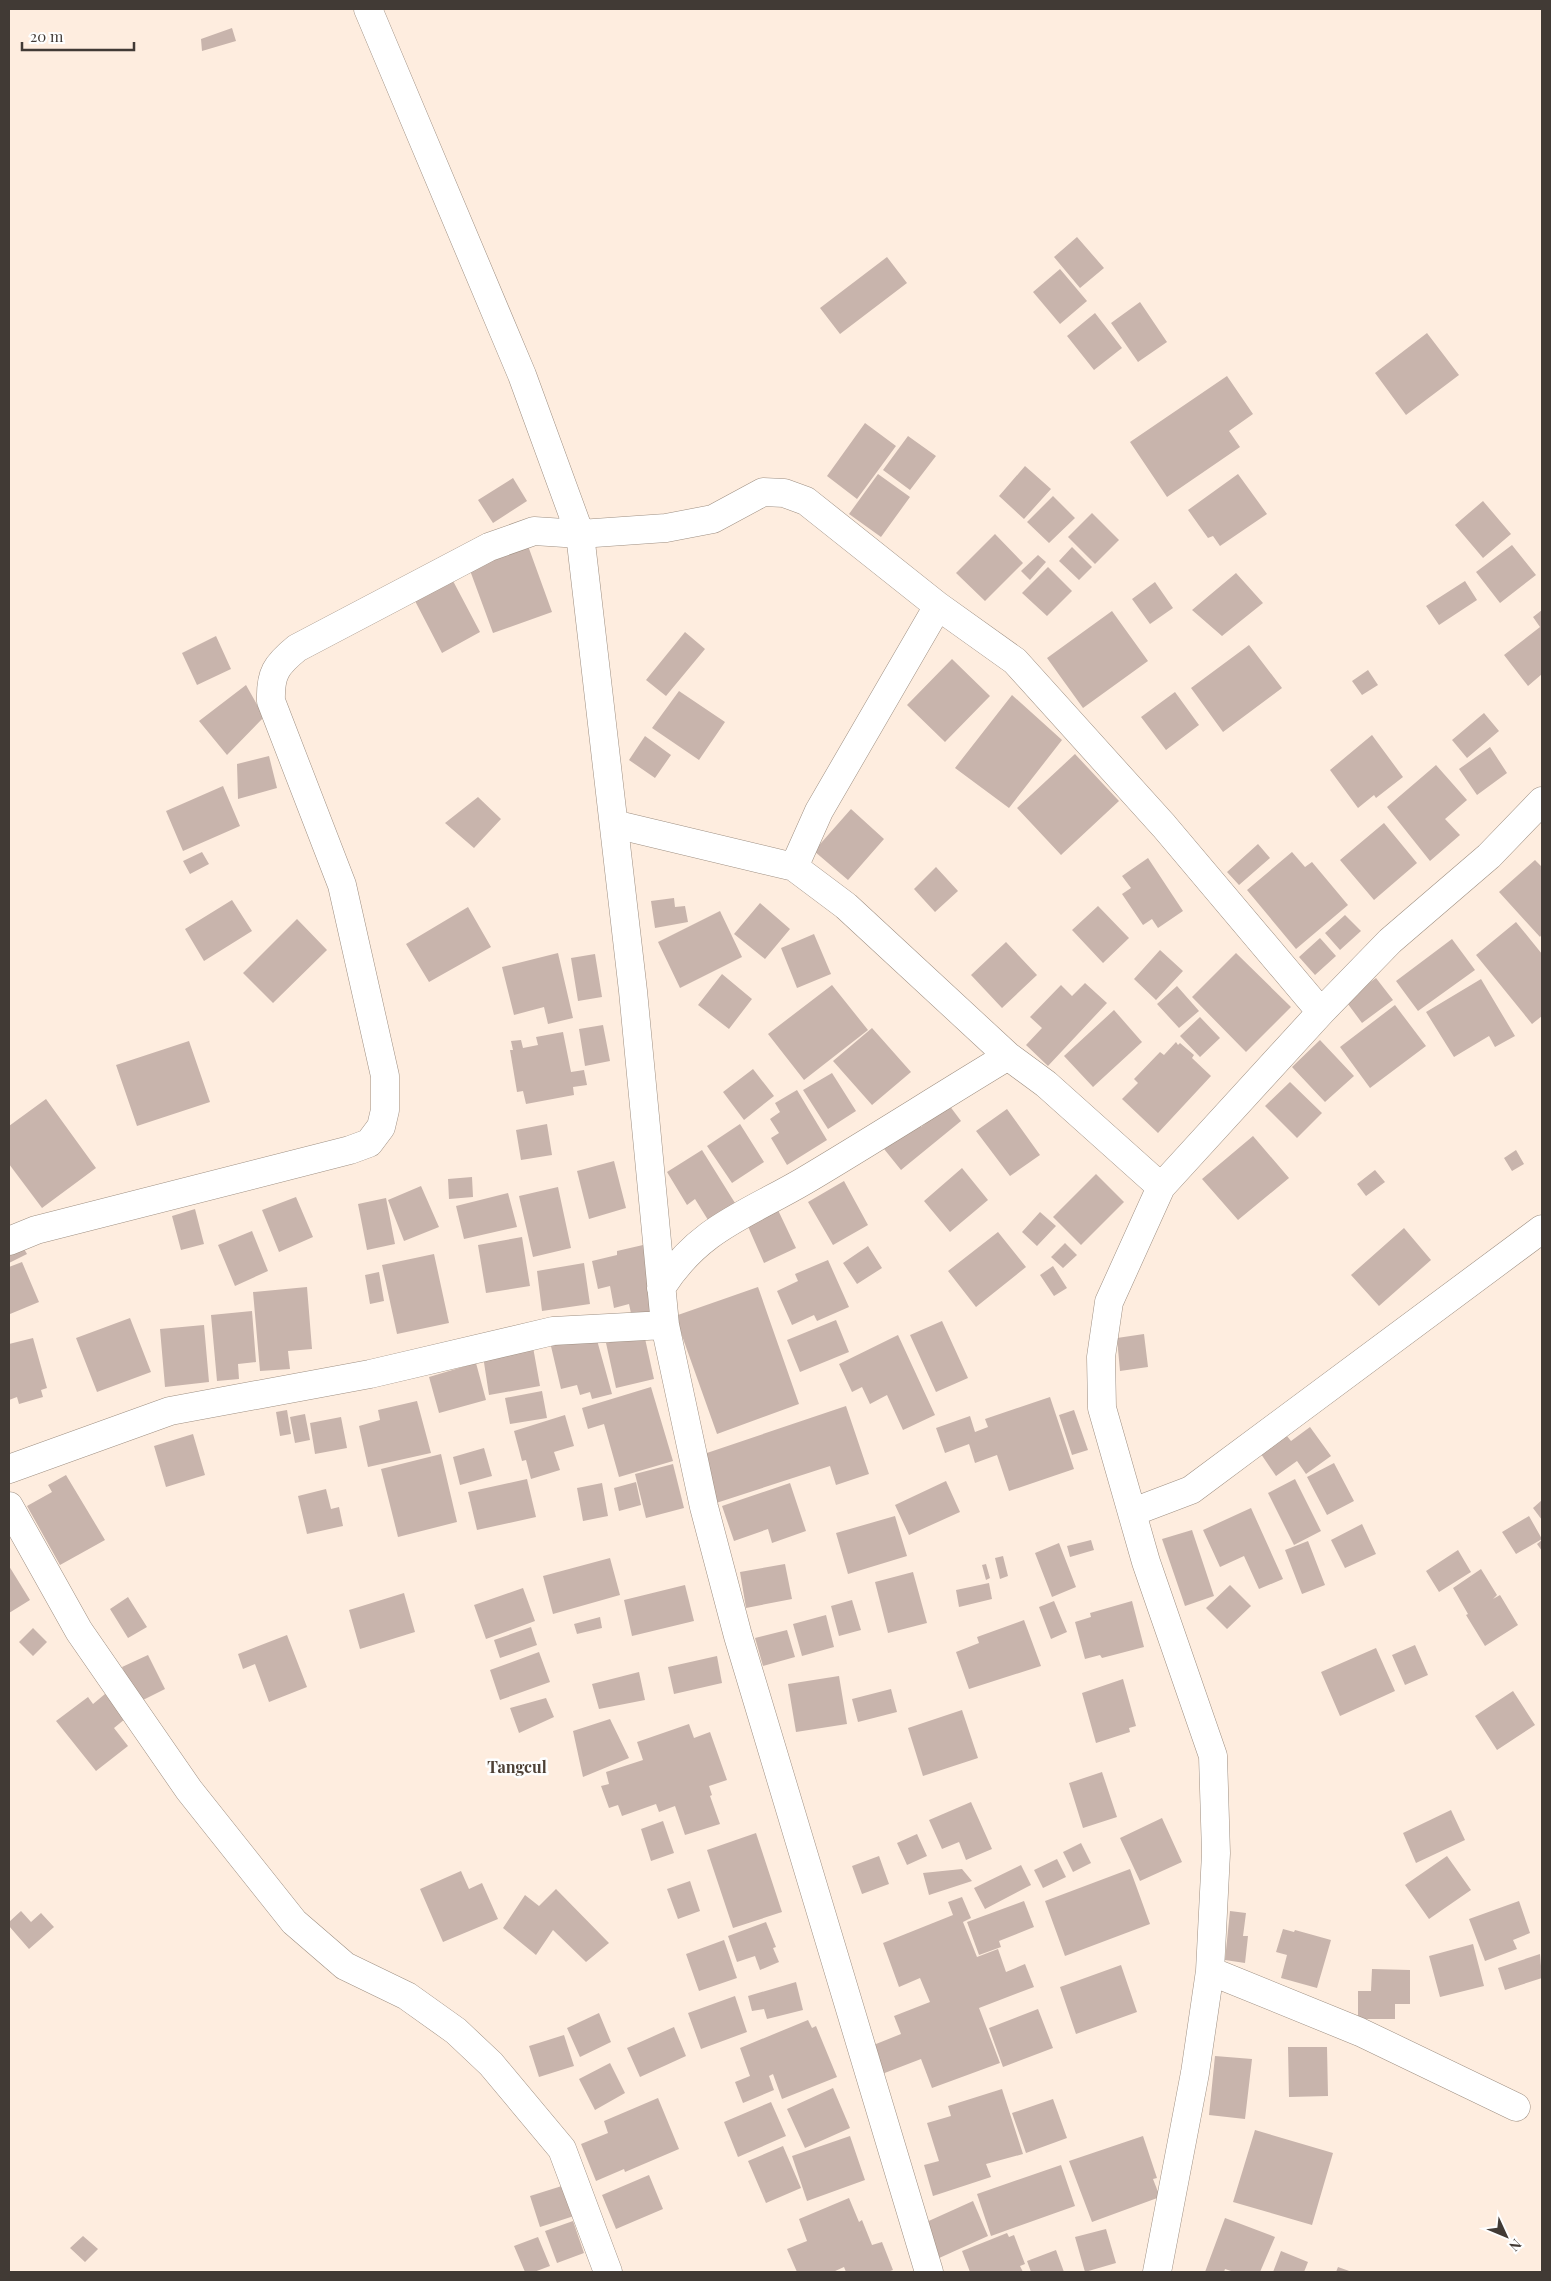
<svg xmlns="http://www.w3.org/2000/svg" width="1551" height="2281" font-family="'Playfair Display',serif">
	<style>
		.building { fill: #c8b4ac }
		.lines { fill: none; stroke-linecap: round; stroke-linejoin: round }
		.street-casing { stroke: #9e8f82; stroke-width: 29 }
		.street { stroke: #fff; stroke-width: 28 }
		.labels { text-anchor: middle; stroke-width: 5; stroke-linejoin: round; paint-order: stroke }
		.quarter-label { font-size: 16px; font-weight: bold; fill: #4e4136; stroke: #fefefe }
	</style>
	<rect width="100%" height="100%" fill="#feeddf"/>
	<path class="building" d="M232 28 236 41 202 51 201 39Z
		M1077 237 1104 268 1080 288 1054 257Z
		M887 257 907 283 840 334 820 308Z
		M1060 269 1087 301 1060 324 1033 292Z
		M1140 302 1167 342 1138 362 1111 323Z
		M1095 313 1122 348 1094 370 1067 336Z
		M1427 333 1459 375 1406 415 1375 373Z
		M1227 376 1253 414 1229 431 1240 447 1167 497 1130 442Z
		M865 423 896 446 857 499 827 476Z
		M908 436 936 456 910 490 883 470Z
		M1025 466 1051 489 1024 519 999 496Z
		M878 474 910 497 881 537 849 514Z
		M1238 474 1267 514 1220 546 1213 536 1208 538 1188 510Z
		M513 478 527 501 493 523 478 500Z
		M1053 496 1075 518 1049 543 1027 522Z
		M1483 501 1511 534 1483 558 1455 525Z
		M1092 513 1119 540 1095 564 1068 537Z
		M995 534 1023 563 985 601 956 573Z
		M527 543 552 612 493 633 468 565Z
		M1512 545 1536 575 1500 603 1476 572Z
		M1072 547 1092 567 1079 580 1059 561Z
		M1038 555 1046 562 1030 580 1021 571Z
		M1048 567 1072 591 1047 616 1022 593Z
		M1236 573 1263 603 1222 636 1192 610Z
		M452 579 480 632 442 653 414 599Z
		M1465 581 1477 600 1439 625 1426 606Z
		M1155 582 1173 608 1150 624 1132 599Z
		M1542 610V674L1528 686 1504 655 1540 627 1533 617Z
		M1112 611 1148 661 1083 708 1047 658Z
		M685 632 705 649 666 696 646 680Z
		M216 636 231 669 197 685 182 653Z
		M1249 645 1282 688 1223 732 1191 688Z
		M952 659 990 696 945 742 907 705Z
		M1368 670 1378 685 1362 695 1352 681Z
		M246 685 264 717 227 755 199 721Z
		M679 691 725 722 699 760 652 728Z
		M1175 692 1199 725 1166 750 1141 717Z
		M1012 695 1062 740 1009 808 955 768Z
		M1484 713 1499 731 1467 758 1452 740Z
		M1372 735 1403 777 1376 798 1374 795 1358 808 1330 770Z
		M645 736 671 755 655 778 629 760Z
		M1490 747 1507 773 1477 795 1459 769Z
		M1075 754 1119 801 1061 855 1017 808Z
		M269 756 277 788 238 799 237 764Z
		M1436 765 1467 800 1445 819 1460 835 1430 861 1387 807Z
		M223 786 240 826 183 851 166 811Z
		M478 797 501 819 474 848 445 823Z
		M851 809 884 839 848 880 814 851Z
		M1384 823 1417 863 1374 900 1340 860Z
		M1258 844 1270 858 1239 885 1227 872Z
		M202 852 209 864 190 874 183 861Z
		M1292 852 1305 867 1312 862 1348 905 1296 949 1247 890Z
		M1148 858 1183 911 1158 928 1152 919 1143 925 1122 894 1131 888 1122 876Z
		M1535 860 1542 867V934L1540 937 1499 892Z
		M936 867 958 891 935 912 914 889Z
		M674 898 675 907 685 906 688 922 655 928 651 901Z
		M232 900 252 931 204 961 185 929Z
		M760 903 790 929 765 959 734 934Z
		M1098 906 1129 938 1103 963 1072 930Z
		M468 907 491 947 429 982 406 944Z
		M720 911 742 957 680 988 658 942Z
		M1345 915 1361 931 1340 950 1325 933Z
		M297 919 327 950 273 1003 243 973Z
		M1516 922 1542 954V1016L1532 1024 1476 955Z
		M814 934 831 974 797 988 781 948Z
		M1320 938 1336 956 1315 975 1299 957Z
		M1452 939 1475 970 1418 1011 1396 981Z
		M1006 942 1037 975 1002 1008 971 975Z
		M1160 950 1183 971 1156 1000 1134 979Z
		M558 953 573 1018 548 1024 544 1007 514 1015 502 967Z
		M1236 953 1291 1007 1246 1052 1192 997Z
		M595 954 602 997 578 1001 571 958Z
		M722 974 752 999 729 1029 698 1005Z
		M1376 978 1393 1000 1362 1023 1345 1000Z
		M1481 979 1515 1036 1495 1047 1489 1036 1454 1057 1426 1012Z
		M1085 983 1107 1003 1048 1066 1026 1045 1042 1028 1030 1017 1061 985 1072 996Z
		M832 985 868 1030 804 1080 768 1034Z
		M1177 986 1199 1011 1179 1028 1157 1004Z
		M1395 1005 1426 1046 1370 1088 1340 1047Z
		M1114 1010 1142 1042 1093 1087 1064 1056Z
		M1200 1017 1220 1038 1200 1057 1180 1036Z
		M603 1025 610 1061 585 1066 579 1029Z
		M872 1028 911 1072 872 1105 833 1061Z
		M563 1032 571 1072 584 1070 587 1085 573 1087 574 1095 526 1104 523 1091 517 1092 510 1050H513L511 1041 521 1040 523 1048 538 1045 536 1037Z
		M1320 1040 1354 1076 1325 1102 1292 1067Z
		M189 1041 210 1102 137 1126 116 1065Z
		M1176 1042 1178 1045 1180 1043 1194 1055 1192 1058 1211 1076 1158 1133 1122 1099 1138 1083 1134 1079 1160 1052 1164 1055Z
		M753 1069 774 1096 744 1120 723 1092Z
		M832 1073 856 1111 828 1129 803 1090Z
		M1290 1082 1322 1113 1297 1138 1265 1106Z
		M797 1090 827 1140 787 1165 771 1138 779 1133 770 1119 780 1112 775 1103Z
		M46 1099 96 1168 42 1208 9 1164V1126Z
		M949 1105 961 1121 901 1170 880 1144 914 1117 921 1127Z
		M1007 1109 1040 1155 1010 1176 976 1131Z
		M547 1124 552 1155 521 1160 516 1130Z
		M740 1124 764 1162 732 1183 707 1146Z
		M1253 1136 1289 1178 1238 1220 1202 1179Z
		M702 1150 735 1203 708 1220 695 1199 687 1205 667 1172Z
		M1516 1150 1524 1164 1512 1171 1504 1158Z
		M614 1161 626 1208 589 1219 577 1171Z
		M962 1168 988 1200 950 1232 924 1201Z
		M1375 1170 1385 1182 1366 1196 1357 1184Z
		M1096 1174 1124 1202 1081 1245 1053 1217Z
		M472 1177 473 1197 449 1199 448 1179Z
		M844 1181 868 1225 833 1245 808 1202Z
		M421 1186 439 1227 404 1241 388 1200Z
		M558 1187 571 1248 533 1257 519 1196Z
		M508 1193 517 1227 464 1239 456 1206Z
		M296 1197 313 1237 279 1252 262 1210Z
		M386 1198 395 1244 367 1250 358 1204Z
		M777 1208 796 1248 764 1263 746 1222Z
		M195 1209 204 1244 181 1250 172 1216Z
		M1040 1212 1056 1226 1037 1246 1022 1232Z
		M1404 1228 1431 1260 1379 1306 1351 1275Z
		M252 1231 268 1271 235 1286 218 1245Z
		M998 1232 1026 1267 976 1307 948 1271Z
		M522 1237 530 1286 486 1293 478 1245Z
		M20 1242 27 1254 9 1263V1248Z
		M1065 1243 1077 1255 1063 1268 1051 1257Z
		M643 1245 658 1313 632 1318 629 1304 614 1308 610 1286 598 1289 592 1261 617 1255V1251Z
		M868 1246 882 1268 857 1284 843 1263Z
		M434 1254 449 1323 397 1334 382 1265Z
		M828 1260 849 1307 817 1321 814 1315 792 1325 777 1291 798 1281 795 1274Z
		M22 1262 39 1302 10 1314 9 1267Z
		M584 1263 590 1304 542 1311 537 1271Z
		M1053 1266 1067 1288 1054 1296 1040 1275Z
		M379 1272 384 1301 370 1304 365 1275Z
		M307 1287 312 1349 288 1351 290 1369 260 1371 253 1292Z
		M758 1287 799 1404 717 1434 675 1316Z
		M252 1311 256 1362 238 1364 239 1379 217 1381 211 1315Z
		M130 1318 151 1372 97 1392 76 1338Z
		M836 1320 849 1352 800 1372 787 1340Z
		M942 1321 968 1378 936 1392 910 1335Z
		M204 1325 209 1382 165 1387 160 1329Z
		M595 1333 612 1394 592 1399 590 1392 580 1395 577 1385 561 1389 550 1342Z
		M644 1334 654 1379 616 1388 606 1343Z
		M1144 1334 1148 1367 1120 1371 1117 1338Z
		M898 1335 935 1415 903 1430 887 1395 870 1404 862 1387 852 1392 839 1364Z
		M33 1338 47 1388 41 1390 43 1397 19 1404 17 1397 9 1400V1344Z
		M533 1347 540 1386 489 1395 483 1356Z
		M476 1363 486 1400 439 1413 429 1377Z
		M651 1387 673 1461 619 1477 604 1424 588 1429 582 1408Z
		M542 1391 547 1418 510 1424 505 1398Z
		M1050 1397 1074 1469 1009 1491 997 1455 975 1463 969 1444 945 1453 936 1428 970 1416 975 1432 988 1427 985 1419Z
		M417 1401 431 1453 368 1467 359 1426 380 1420 378 1410Z
		M846 1406 869 1474 836 1485 830 1466 710 1505 695 1457Z
		M287 1410 291 1434 280 1436 276 1412Z
		M1074 1410 1088 1450 1072 1455 1059 1415Z
		M305 1414 310 1440 295 1443 290 1417Z
		M565 1415 574 1446 554 1452 560 1470 531 1479 526 1460 522 1461 514 1431Z
		M341 1417 347 1448 315 1454 310 1423Z
		M1310 1427 1331 1456 1306 1474 1297 1461 1276 1476 1261 1454 1287 1436 1291 1441Z
		M193 1434 205 1475 166 1487 154 1446Z
		M484 1448 492 1476 460 1485 453 1457Z
		M441 1454 457 1522 398 1537 381 1469Z
		M1334 1463 1354 1501 1327 1515 1307 1477Z
		M673 1464 684 1508 646 1518 635 1474Z
		M66 1475 105 1540 60 1565 27 1506 52 1492 48 1485Z
		M527 1479 536 1517 477 1530 468 1492Z
		M1295 1479 1321 1531 1294 1545 1268 1493Z
		M946 1481 960 1512 909 1535 895 1505Z
		M636 1482 641 1505 619 1511 614 1488Z
		M602 1483 608 1516 583 1521 577 1488Z
		M790 1483 806 1531 772 1543 768 1529 734 1541 722 1506Z
		M326 1489 331 1509 339 1507 343 1526 307 1534 298 1496Z
		M1542 1500V1520L1533 1508Z
		M1251 1508 1283 1579 1259 1589 1244 1556 1220 1567 1203 1530Z
		M895 1516 907 1556 848 1574 836 1533Z
		M1529 1516 1542 1539 1516 1554 1502 1532Z
		M1362 1524 1376 1554 1345 1568 1331 1540Z
		M1192 1530 1214 1596 1185 1606 1162 1539Z
		M1091 1540 1094 1550 1070 1557 1067 1546Z
		M1542 1540V1551L1537 1544Z
		M1308 1541 1325 1585 1302 1594 1285 1550Z
		M1059 1543 1076 1587 1052 1597 1035 1553Z
		M1458 1550 1471 1572 1439 1592 1426 1571Z
		M1003 1556 1008 1576 1000 1579 995 1558Z
		M610 1558 620 1595 553 1614 543 1576Z
		M785 1564 792 1599 746 1608 740 1572Z
		M986 1564 990 1578 986 1580 982 1565Z
		M9 1566 30 1600 9 1613Z
		M1481 1569 1497 1595 1493 1599 1500 1595 1518 1625 1485 1646 1466 1615 1468 1614 1453 1588Z
		M913 1572 927 1623 888 1633 875 1582Z
		M989 1583 992 1599 959 1607 956 1590Z
		M685 1585 694 1621 632 1636 624 1600Z
		M1230 1585 1251 1606 1227 1629 1206 1608Z
		M523 1588 535 1621 486 1639 474 1605Z
		M404 1593 415 1632 360 1649 349 1610Z
		M128 1597 147 1627 128 1638 110 1609Z
		M852 1600 861 1630 839 1636 831 1606Z
		M1054 1601 1067 1632 1051 1639 1039 1607Z
		M1132 1601 1144 1647 1102 1658 1100 1655 1085 1659 1075 1622 1091 1617 1090 1613Z
		M826 1615 834 1647 802 1656 793 1624Z
		M600 1617 602 1628 577 1634 574 1624Z
		M1024 1620 1041 1666 969 1689 956 1652 979 1643 977 1637Z
		M531 1627 537 1645 500 1658 494 1640Z
		M33 1628 47 1642 33 1656 19 1642Z
		M787 1630 795 1657 763 1666 755 1638Z
		M287 1635 307 1687 269 1702 255 1664 243 1669 238 1654Z
		M1415 1645 1428 1675 1405 1685 1392 1655Z
		M1376 1648 1395 1691 1340 1716 1321 1672Z
		M539 1652 550 1682 500 1700 490 1670Z
		M148 1655 165 1689 139 1702 122 1667Z
		M717 1656 722 1683 674 1694 668 1667Z
		M639 1672 645 1700 599 1709 592 1684Z
		M839 1676 847 1724 796 1732 788 1684Z
		M1123 1679 1136 1726 1129 1728 1130 1732 1096 1743 1082 1693Z
		M891 1689 897 1712 858 1722 852 1699Z
		M1513 1691 1535 1725 1497 1750 1475 1716Z
		M105 1694 125 1719 114 1728 128 1746 96 1771 56 1721 88 1697 93 1704Z
		M546 1698 554 1717 519 1733 510 1708Z
		M962 1710 978 1758 923 1776 908 1728Z
		M610 1719 629 1758 583 1777 573 1731Z
		M689 1724 694 1738 710 1732 727 1780 709 1786 712 1795 710 1796 720 1824 685 1835 675 1806 659 1812 656 1804 622 1816 618 1805 609 1808 601 1786 609 1784 606 1772 643 1760 637 1742Z
		M1102 1772 1117 1817 1083 1828 1069 1783Z
		M971 1802 992 1849 966 1860 959 1842 942 1849 929 1820Z
		M1451 1810 1465 1840 1416 1863 1403 1833Z
		M1162 1818 1182 1862 1140 1881 1120 1838Z
		M663 1821 674 1853 651 1861 641 1829Z
		M756 1833 782 1912 733 1928 707 1850Z
		M917 1834 927 1856 907 1865 897 1843Z
		M1081 1843 1091 1863 1073 1872 1063 1852Z
		M879 1856 889 1884 862 1894 852 1866Z
		M1447 1856 1471 1890 1429 1919 1405 1885Z
		M1057 1859 1066 1877 1043 1888 1034 1870Z
		M1021 1865 1031 1885 985 1909 974 1888Z
		M962 1869 972 1881 929 1895 923 1873Z
		M1130 1869 1150 1924 1065 1956 1045 1901Z
		M461 1871 469 1889 482 1883 498 1919 443 1942 420 1889Z
		M690 1881 700 1911 678 1919 667 1889Z
		M556 1889 609 1943 586 1962 553 1930 536 1955 503 1928 525 1895 539 1906Z
		M962 1897 971 1918 963 1922 977 1957 998 1949 1006 1972 1025 1964 1034 1987 979 2008 1000 2063 932 2088 921 2059 882 2074 871 2046 901 2034 894 2016 930 2002 920 1978 899 1987 883 1943 953 1915 948 1902Z
		M1024 1901 1034 1927 999 1941 1001 1947 979 1955 967 1922Z
		M1519 1901 1530 1933 1513 1940 1517 1949 1485 1961 1469 1919Z
		M21 1911 31 1922 41 1913 54 1927 29 1949 9 1926V1922Z
		M1230 1911 1246 1913 1243 1936H1248L1245 1963 1225 1960Z
		M766 1922 776 1947 773 1948 779 1962 760 1970 755 1956 737 1962 728 1936Z
		M1283 1929 1294 1932 1295 1930 1331 1940 1317 1988 1281 1978 1287 1955 1276 1952Z
		M724 1940 737 1978 699 1991 686 1954Z
		M1473 1944 1484 1986 1440 1997 1429 1956Z
		M1540 1954 1542 1978 1505 1990 1498 1968Z
		M1121 1965 1137 2012 1076 2034 1060 1987Z
		M1372 1969 1410 1970V2004H1395V2019H1358V1991H1371Z
		M796 1982 803 2010 767 2019 764 2009 752 2011 748 1996Z
		M735 1996 747 2032 701 2049 688 2013Z
		M1038 2009 1053 2048 1003 2067 989 2028Z
		M599 2013 611 2042 580 2057 567 2028Z
		M808 2020 812 2028 816 2026 837 2077 782 2099 773 2074 769 2076 774 2090 743 2103 735 2082 750 2076 740 2048Z
		M674 2027 686 2056 640 2077 627 2048Z
		M564 2035 574 2066 539 2077 529 2046Z
		M1288 2047H1327L1328 2096 1289 2097Z
		M1215 2056 1252 2059 1245 2119 1209 2115Z
		M610 2063 625 2093 595 2110 579 2079Z
		M833 2088 850 2128 805 2148 787 2109Z
		M1002 2089 1023 2154 986 2164 991 2177 933 2196 924 2165 939 2161 927 2123 951 2116 948 2106Z
		M658 2098 679 2149 625 2172 624 2169 596 2181 581 2144 608 2133 604 2121Z
		M1053 2099 1067 2138 1026 2153 1012 2113Z
		M771 2102 786 2136 738 2157 724 2122Z
		M1255 2130 1333 2153 1312 2225 1233 2202Z
		M850 2136 865 2180 807 2201 792 2156Z
		M1143 2136 1157 2178 1153 2179 1160 2197 1092 2222 1069 2161Z
		M783 2146 801 2188 766 2203 748 2161Z
		M1061 2165 1075 2206 991 2236 977 2194Z
		M649 2175 663 2209 616 2229 602 2195Z
		M565 2185 574 2216 540 2227 530 2196Z
		M849 2198 859 2222 862 2220 872 2245 882 2242 893 2270 887 2272H846L844 2267 833 2272H797L787 2249 807 2241 799 2219Z
		M973 2201 988 2236 937 2259 922 2224Z
		M1225 2218 1275 2237 1260 2272H1234L1225 2269 1224 2272H1205Z
		M573 2221 584 2253 557 2263 545 2231Z
		M1106 2229 1116 2263 1085 2272 1075 2237Z
		M1007 2233 1009 2237 1014 2235 1025 2264 1020 2266 1023 2272H970L962 2251Z
		M83 2236 98 2249 85 2262 70 2248Z
		M538 2237 550 2266 534 2272H525L514 2246Z
		M1056 2250 1064 2272H1031L1027 2261Z
		M1281 2251 1308 2262 1304 2272H1273Z
		M1338 2267 1352 2272H1336Z"/>
	<g class="lines">
		<defs>
			<path id="street" d="M368 9 522 375 580 534 633 991 665 1325 704 1507 738 1636 929 2272
				M938 606 819 811 794 867 846 906 1008 1056
				M614 824 794 867
				M9 1241 36 1230 350 1150 369 1143 381 1127 385 1110V1076L342 885 271 701C270 674 276 665 297 648L489 547 534 531 580 534 666 528 713 519 763 492 784 493 806 501 938 606 1015 661 1164 826 1321 1012
				M661 1288C699 1228 746 1215 804 1181 873 1140 940 1097 1008 1056L1046 1084 1161 1187
				M9 1469 170 1411 370 1374 553 1331 665 1325
				M9 1506 79 1631 189 1790 294 1922 345 1966 407 1996 456 2031 491 2064 562 2149 608 2272
				M1133 1512 1191 1490 1542 1229
				M1210 1971 1360 2032 1516 2107
				M1157 2272 1195 2073 1210 1971 1216 1853 1213 1756 1146 1562 1102 1408 1101 1357 1109 1302 1161 1187 1321 1012 1390 941 1489 856 1542 801"/>
		</defs>
		<use href="#street" class="street-casing"/>
		<use href="#street" class="street"/>
	</g>
	<g class="labels">
		<g class="quarter-label">
			<text x="517" y="1773">Tangcul</text>
		</g>
	</g>
	<rect width="1551" height="2281" fill="none" stroke="#413a35" stroke-width="20"/>
	<g transform="translate(1506 2236) rotate(134)" stroke="#fefefe" stroke-width="4" paint-order="stroke">
	<path d="M0-4L9 19L0 12L-9 19Z" fill="#413a35"/>
	<text y="-8" font-size="14" font-weight="bold" text-anchor="middle" fill="#413a35">N</text>
	</g>
	<path d="M22 42v8h112v-8" fill="none" stroke="#413a35" stroke-width="2.5"/>
	<text x="30" y="42" font-size="15" fill="#413a35" stroke="#fefefe" stroke-width="4" paint-order="stroke">20 m</text>
</svg>
